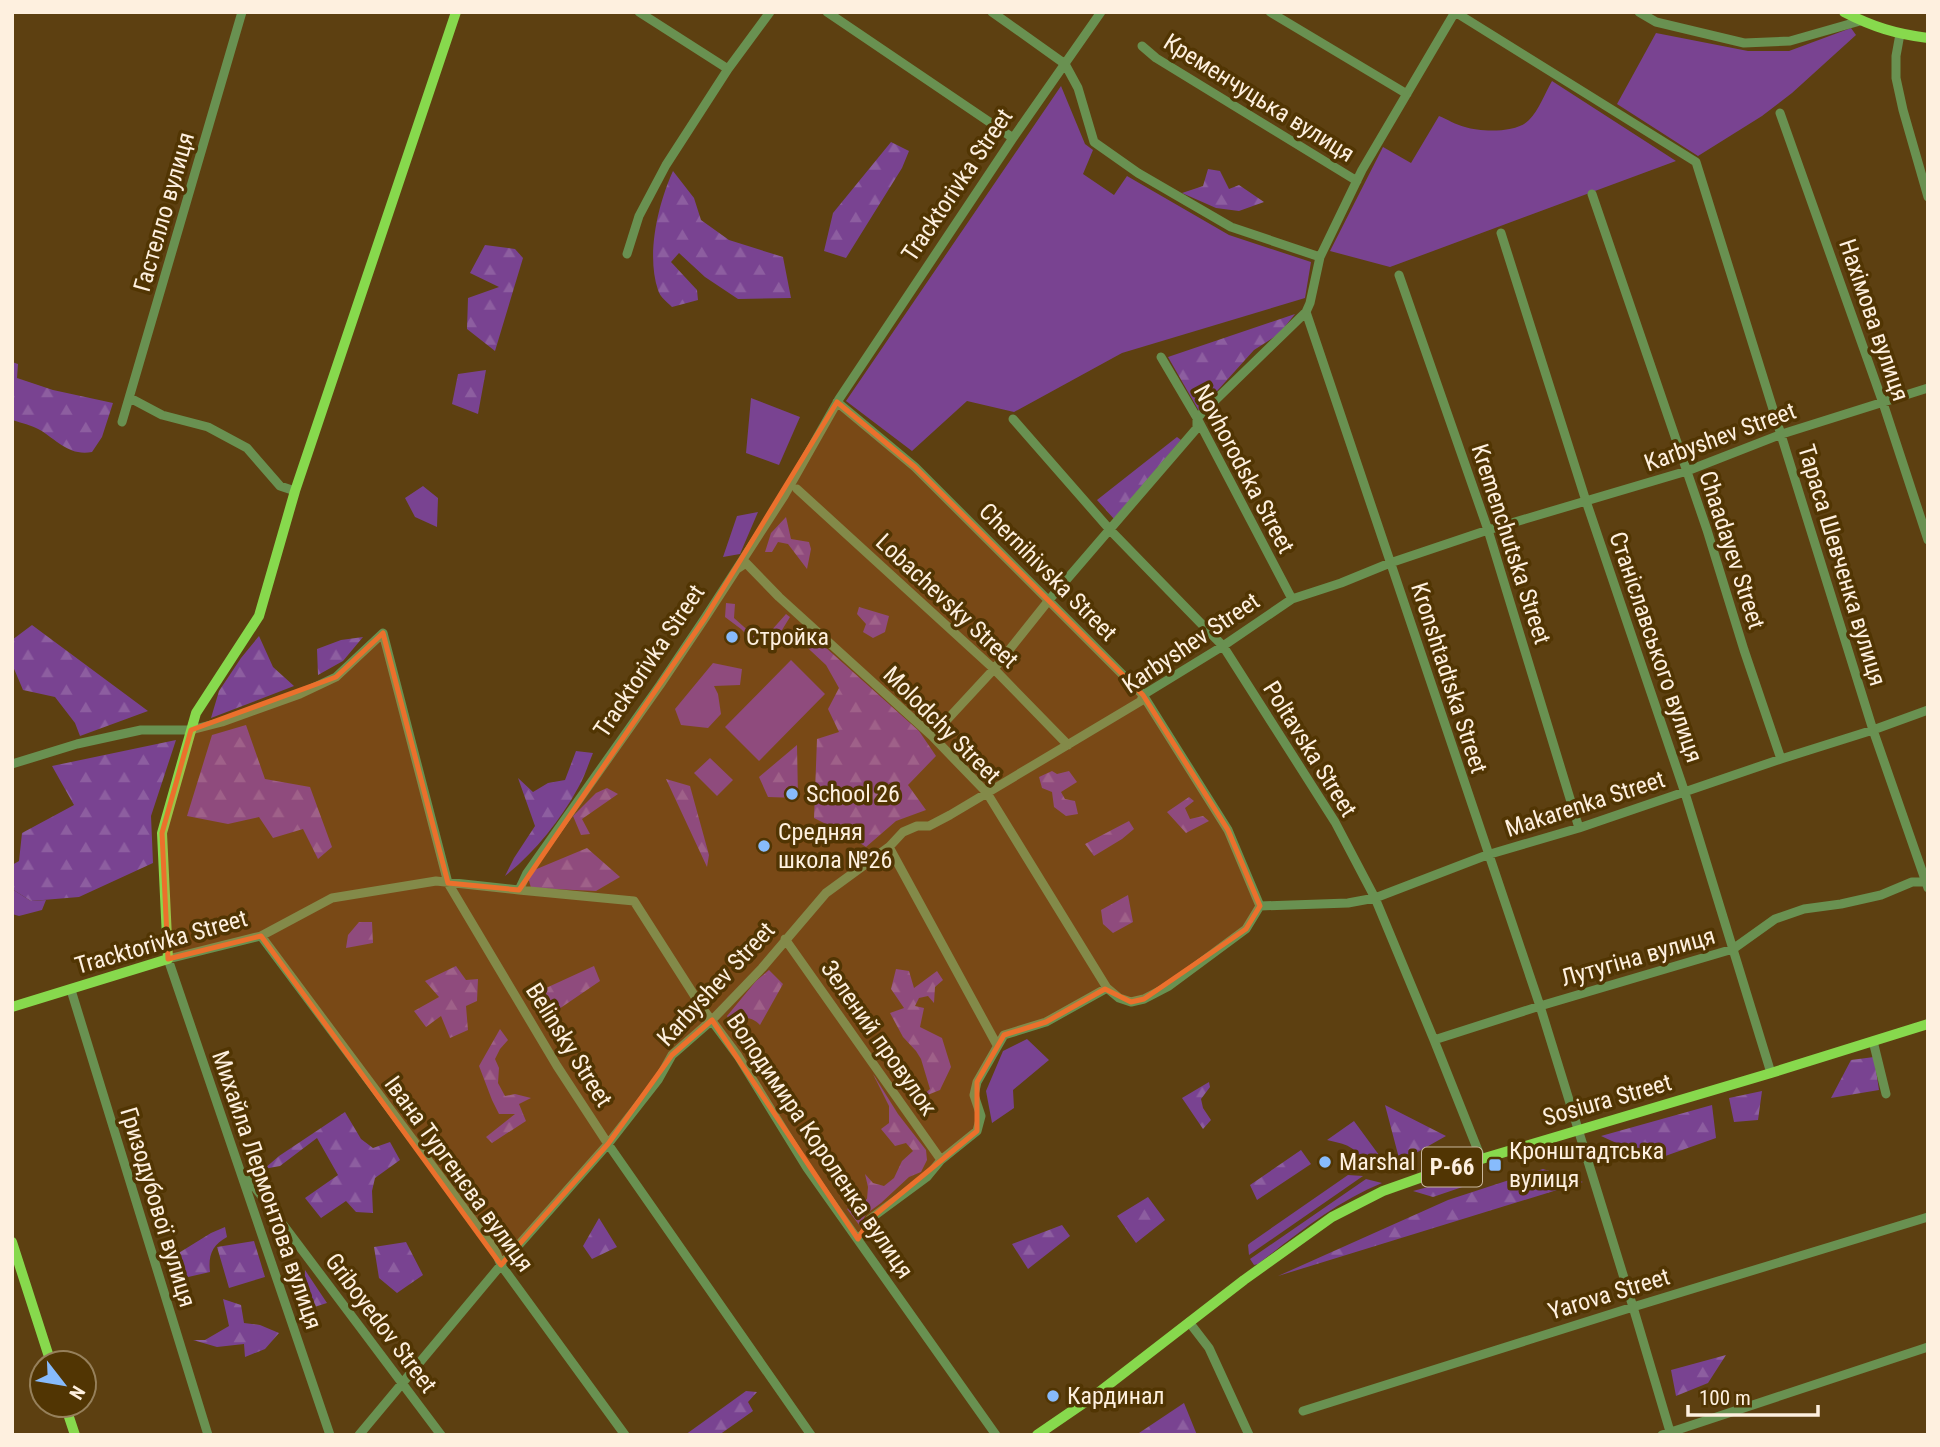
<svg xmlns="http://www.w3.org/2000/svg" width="1940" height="1447" font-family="'Roboto Condensed',sans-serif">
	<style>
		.grass { fill: #794391 }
		.forest { fill: url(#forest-firs) }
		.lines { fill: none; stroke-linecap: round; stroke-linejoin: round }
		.minor { stroke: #699151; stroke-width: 9 }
		.major { stroke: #87d94d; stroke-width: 10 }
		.marked { fill: #eb702c; fill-opacity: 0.2; stroke: #eb702c; stroke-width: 5; stroke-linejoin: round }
		.poi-dot { fill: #87bbfc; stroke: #513503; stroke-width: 2.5 }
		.labels { text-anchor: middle; stroke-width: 7; stroke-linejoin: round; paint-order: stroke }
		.shield { fill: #513503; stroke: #cab89d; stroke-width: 2 }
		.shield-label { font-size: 23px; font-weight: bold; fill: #fef0df }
		.street-label { font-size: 24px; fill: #fef0df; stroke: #513503 }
		.poi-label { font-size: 24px; fill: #fef0df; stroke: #513503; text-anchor: start }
	</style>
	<defs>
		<pattern id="forest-firs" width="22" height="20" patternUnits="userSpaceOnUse" patternTransform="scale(1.75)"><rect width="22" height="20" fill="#794391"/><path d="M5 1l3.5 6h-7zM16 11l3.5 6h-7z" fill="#8d5ea0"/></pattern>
	</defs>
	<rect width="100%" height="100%" fill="#5d4011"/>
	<path class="grass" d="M1851 28 1856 35 1792 93 1762 116 1698 156 1617 104 1656 33 1748 51H1789Z
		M1552 81 1676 161 1390 267 1330 251 1383 147 1411 163 1439 116C1447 119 1456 125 1465 127 1481 132 1517 133 1529 120 1539 110 1545 93 1552 81Z
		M1061 86 1085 144 1093 150 1083 174 1114 195 1127 176 1229 235 1311 262 1305 298 1122 353 1014 412 967 401 912 451 846 401Z
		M751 398 800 417 779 465 746 453Z
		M423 486 438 498 437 527 415 517 405 498Z
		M758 512 740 554 723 557 737 516Z
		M726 603 735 604 734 618 761 642 786 614 790 617 774 643 758 646 741 629 725 617Z
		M791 660 825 694 759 761 725 727Z
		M713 663 742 669 740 685 714 686 718 694 721 714 708 728 681 725 675 709Z
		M710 758 733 780 717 796 694 773Z
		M12 889 31 901 46 900 42 910 19 916 12 914Z
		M1027 1039 1049 1060 1013 1090 1014 1108 992 1123 986 1091 1003 1051Z
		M1354 1121 1390 1170 1361 1167C1360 1146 1344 1144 1327 1140Z
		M1348 1175 1363 1176 1249 1255 1248 1245 1250 1243Z
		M1366 1179 1382 1183C1336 1202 1298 1233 1258 1264L1254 1265 1250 1259Z"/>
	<path class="forest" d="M891 142 909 151 902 168 846 258 824 251 833 213Z
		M1208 169 1220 171 1229 189 1239 185 1264 202 1239 211 1216 208 1182 193 1203 186Z
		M673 171 694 198 701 220 729 240 783 257 791 298 738 299 705 277 679 253 671 262 697 290 698 300 672 307C667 302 660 297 658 290 646 255 658 204 673 171Z
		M485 245 515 249 523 258 495 351 467 329 468 298 499 287 470 273Z
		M1295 314 1279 334 1254 350 1199 411 1168 357Z
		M12 362 18 364 17 378 53 390 113 403 102 437 92 452C69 456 58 441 40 430 31 425 22 423 12 420Z
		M486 370 478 414 452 404 458 374Z
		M1177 437 1181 440 1114 519 1097 500Z
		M786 517 791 539 809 542 811 549 807 569 788 544 778 542 772 552H765L771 533Z
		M859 607 889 616 885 632 873 638 863 632 866 624 857 614Z
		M32 625 148 711 80 736 75 723 55 697 23 690 12 664V640Z
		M806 630 919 731 936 756 908 785 926 810 896 821 866 847 848 835 814 818 817 739 839 732 828 709 839 688 826 665 796 637Z
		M259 636 273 667 294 686 211 718 219 691 241 658Z
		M363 637 343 661 318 675 317 649 341 640Z
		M246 725 265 779 310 787 332 847 318 859 303 829 273 838 259 817 228 824 187 816 212 735Z
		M176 740 151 816 153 863 79 897 31 901 12 889V865L19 861 22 833 74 805 52 766Z
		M797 745 798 798 768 797 759 777Z
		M576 751 593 753C588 765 584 778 578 788 560 821 534 853 505 876L514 858 535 826 518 778 533 792 548 783 565 780Z
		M1052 771 1057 774 1069 771 1077 782 1061 792 1065 799 1075 801 1078 814 1066 816 1054 807 1052 792 1042 788 1039 777Z
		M666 779 690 786 709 855 707 867Z
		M607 788 618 794 582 819 590 834 581 835 573 816 596 793Z
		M1189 797 1194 801 1185 808 1190 819 1203 816 1209 821 1186 833 1167 812Z
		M1129 821 1134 829 1122 839 1094 856 1085 844Z
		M587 848 620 877 596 891 531 888 527 873Z
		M1128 895 1133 922 1113 933 1103 924 1101 910Z
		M359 922H372L373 943 346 948 348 935Z
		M456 966 466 980 478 979 477 1001 466 1006 468 1030 450 1038 441 1016 426 1027 414 1011 439 997 425 981Z
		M594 966 600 981 559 1009 555 1007 550 1000H538L546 988Z
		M896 969 909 971 914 988 937 971 943 980 935 987 934 1003 928 996 919 998 915 1006 924 1008 920 1027 942 1038 951 1067 940 1090 920 1098 930 1089 921 1059 916 1051 903 1037 890 1013 904 1008 891 989Z
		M769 970 783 984 760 1025C750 1015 742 1018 730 1023L727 1016 756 981Z
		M500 1029 508 1040 500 1049 495 1059 499 1068 498 1083 505 1096 515 1094 531 1098 519 1104 526 1121 492 1143 486 1137 515 1114H499L492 1100 479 1066Z
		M1874 1057 1879 1090 1831 1098 1851 1060Z
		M873 1074 898 1114 926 1150 927 1160 921 1172 909 1177 881 1203 866 1214 860 1226 847 1209 867 1199 868 1187 865 1174 873 1183 884 1186 894 1178 902 1161 913 1151 906 1143 895 1146 881 1129 889 1123V1106Z
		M1209 1082 1210 1087 1201 1099 1203 1108 1211 1120 1203 1129 1182 1098Z
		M1762 1091 1758 1120 1734 1122 1729 1098Z
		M1385 1105 1446 1136 1400 1162Z
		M1712 1105 1716 1138 1654 1160 1601 1136Z
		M345 1112 361 1139 373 1148 390 1142 400 1160 375 1178 372 1191 373 1213 356 1212 346 1201 321 1218 305 1198 338 1175 317 1138 280 1166 264 1169 279 1156Z
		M1301 1150 1311 1164 1257 1200 1250 1185Z
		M1543 1169 1583 1182 1278 1276 1448 1200Z
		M1473 1175 1480 1181 1433 1197 1413 1191Z
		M1148 1197 1165 1220 1136 1243 1117 1216Z
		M599 1218 617 1247 592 1259 583 1246Z
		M1062 1225 1070 1236 1028 1269 1012 1244Z
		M225 1227 227 1237C212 1245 208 1256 210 1272L175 1280 169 1259 211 1233Z
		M254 1241 265 1277 229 1288 217 1247Z
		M406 1242 423 1275 397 1293 379 1278 374 1247Z
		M305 1270 327 1303 305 1310 292 1284 305 1278Z
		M223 1299 241 1305 244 1323 260 1325 279 1333 265 1349 245 1357 244 1344 217 1347 193 1340H205L229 1326Z
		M1726 1355 1708 1383 1676 1396 1671 1370Z
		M746 1391 757 1392 748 1402 753 1411 719 1435H685Z
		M1184 1403 1197 1435H1136Z"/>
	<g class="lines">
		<path class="minor" d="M639 12 728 69
			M827 12 1013 138
			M992 12 1065 64 1078 88 1094 142 1138 173 1231 227 1320 257 1310 303 1306 312 1540 1006 1633 1307 1671 1435
			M1270 12 1407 94
			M1455 12 1696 162 1873 730 1928 888
			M1639 12 1656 22 1744 43 1790 41 1860 21
			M1900 34 1896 56V78L1903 110 1928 197
			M1142 46 1156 58 1357 181
			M1780 113 1883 403 1928 540
			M1592 194 1707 530 1744 650 1781 759
			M1501 233 1586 501 1685 793 1771 1073
			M627 254 639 216 666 165 728 69 770 12
			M1320 257 1362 170 1455 12
			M1399 275 1488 530 1579 828
			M1161 357 1197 418 1292 599
			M130 398 162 415 208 427 247 448 280 486 295 491
			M837 402 915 467 1143 695 1228 830 1260 906
			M1013 419 1111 531 1223 646 1335 822 1375 898 1434 1040 1481 1158
			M122 422 242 12
			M797 489 994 669 1068 745
			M737 569 746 563 779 597 932 736 987 793 1107 988
			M932 736 994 669 1049 600 1197 428V418L1306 312
			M12 764 77 744 141 730H191L222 722 300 694 336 677 383 633 448 883 557 1066 608 1144 811 1435
			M889 847 997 1045
			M519 890 634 901 703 1009 738 1056 807 1168 996 1435
			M1260 906 1348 903 1375 898 1487 855 1579 828 1781 759 1873 730 1928 710
			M261 936 495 1250 501 1265 625 1435
			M785 939 941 1160
			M71 990 208 1435
			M1434 1040 1540 1006 1733 949 1775 919 1804 909 1841 904 1881 895 1912 882H1928
			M1873 1041 1886 1094
			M245 1174 441 1435
			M858 1239 865 1232 870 1219 927 1177 941 1160 977 1131 981 1116 974 1095 977 1082 1004 1035 1046 1022 1107 988 1119 998 1131 1002 1144 999 1169 986 1246 929 1260 906
			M1189 1322 1209 1348 1249 1435
			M1303 1411 1633 1307 1928 1217
			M330 1435 168 959 261 936 332 898 436 881 519 890 527 873 660 685 705 618 784 496 839 399 1013 138 1101 12
			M359 1435 501 1265 608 1144 658 1080 672 1055 712 1020 762 968 826 893 889 847 903 832 917 826H929L950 815 1141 701 1143 695 1223 646 1292 599 1341 583 1390 563 1488 530 1687 471 1782 434 1928 388
			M1662 1435 1928 1347"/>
		<path class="major" d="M1844 12C1873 27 1896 34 1928 38
			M12 1007 168 959 162 833 196 713 259 616 295 491 456 12
			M12 1242 51 1363
			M65 1405 75 1435
			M1037 1435 1094 1396 1244 1280 1332 1217 1383 1191 1431 1174 1771 1073 1928 1024"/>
	</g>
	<path class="marked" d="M837 402 915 467 1143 695 1228 830 1260 906 1246 929 1144 999 1131 1002 1105 989 1046 1022 1004 1035 977 1082V1131L870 1219 858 1239 712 1020 672 1055 608 1144 501 1265 261 936 168 959 162 833 191 730 336 677 383 633 448 883 519 890 705 618Z"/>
	<g class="poi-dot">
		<circle cx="732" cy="637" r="7"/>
		<circle cx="792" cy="794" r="7"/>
		<circle cx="764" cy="846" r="7"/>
		<circle cx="1325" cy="1162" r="7"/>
		<rect x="1488" y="1158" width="14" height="14" rx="3.5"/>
		<circle cx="1053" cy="1396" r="7"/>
	</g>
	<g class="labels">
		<rect class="shield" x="1422" y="1147.5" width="60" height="39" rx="5"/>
		<g class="shield-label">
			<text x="1452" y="1175">Р-66</text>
		</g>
		<g class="street-label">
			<text transform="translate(1259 98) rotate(32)" y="8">Кременчуцька вулиця</text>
			<text transform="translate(957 185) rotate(-56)" y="8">Tracktorivka Street</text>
			<text transform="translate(164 212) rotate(-74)" y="8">Гастелло вулиця</text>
			<text transform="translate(1874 320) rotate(71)" y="8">Нахімова вулиця</text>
			<text transform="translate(1720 437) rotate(-20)" y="8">Karbyshev Street</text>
			<text transform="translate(1244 469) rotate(62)" y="8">Novhorodska Street</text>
			<text transform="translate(1511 544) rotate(72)" y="8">Kremenchutska Street</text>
			<text transform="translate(1732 550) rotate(72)" y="8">Chaadayev Street</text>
			<text transform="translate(1842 565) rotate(73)" y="8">Тараса Шевченка вулиця</text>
			<text transform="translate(1048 572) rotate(45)" y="8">Chernihivska Street</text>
			<text transform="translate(947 601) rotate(43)" y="8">Lobachevsky Street</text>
			<text transform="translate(1191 643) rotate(-34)" y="8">Karbyshev Street</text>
			<text transform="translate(1656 647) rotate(71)" y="8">Станіславського вулиця</text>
			<text transform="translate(649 661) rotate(-56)" y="8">Tracktorivka Street</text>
			<text transform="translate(1449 678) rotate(72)" y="8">Kronshtadtska Street</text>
			<text transform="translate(942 725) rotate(45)" y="8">Molodchy Street</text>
			<text transform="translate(1310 749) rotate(58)" y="8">Poltavska Street</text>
			<text transform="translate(1585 804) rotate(-18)" y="8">Makarenka Street</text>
			<text transform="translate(161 942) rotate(-16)" y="8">Tracktorivka Street</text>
			<text transform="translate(1638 957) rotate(-16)" y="8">Лутугіна вулиця</text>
			<text transform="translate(716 984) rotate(-47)" y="8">Karbyshev Street</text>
			<text transform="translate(879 1038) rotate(55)" y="8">Зелений провулок</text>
			<text transform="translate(569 1045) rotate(58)" y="8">Belinsky Street</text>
			<text transform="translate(1607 1100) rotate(-16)" y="8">Sosiura Street</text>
			<text transform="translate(820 1146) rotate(56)" y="8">Володимира Короленка вулиця</text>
			<text transform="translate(459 1174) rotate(54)" y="8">Івана Тургенєва вулиця</text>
			<text transform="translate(267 1190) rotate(71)" y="8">Михайла Лермонтова вулиця</text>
			<text transform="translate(158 1207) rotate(73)" y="8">Гризодубової вулиця</text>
			<text transform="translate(1609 1294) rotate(-17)" y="8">Yarova Street</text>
			<text transform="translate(381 1323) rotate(53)" y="8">Griboyedov Street</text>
		</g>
		<g class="poi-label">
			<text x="746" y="645">Стройка</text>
			<text x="806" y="802">School 26</text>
			<text x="778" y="840">Средняя<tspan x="778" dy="28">школа №26</tspan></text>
			<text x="1509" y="1159">Кронштадтська<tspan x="1509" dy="28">вулиця</tspan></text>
			<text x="1339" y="1170">Marshal</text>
			<text x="1067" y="1404">Кардинал</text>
		</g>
	</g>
	<rect width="1940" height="1447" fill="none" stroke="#fef0df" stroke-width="28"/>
	<g transform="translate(63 1384) rotate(121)"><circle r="33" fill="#513503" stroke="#96805b" stroke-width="2"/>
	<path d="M0-5L12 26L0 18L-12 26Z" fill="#87bbfc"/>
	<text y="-10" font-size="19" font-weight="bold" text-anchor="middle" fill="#fef0df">N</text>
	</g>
	<path d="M1688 1405v10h130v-10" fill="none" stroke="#fef0df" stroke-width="3.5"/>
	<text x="1699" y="1405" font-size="21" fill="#fef0df" stroke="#513503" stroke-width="5" paint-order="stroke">100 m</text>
</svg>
